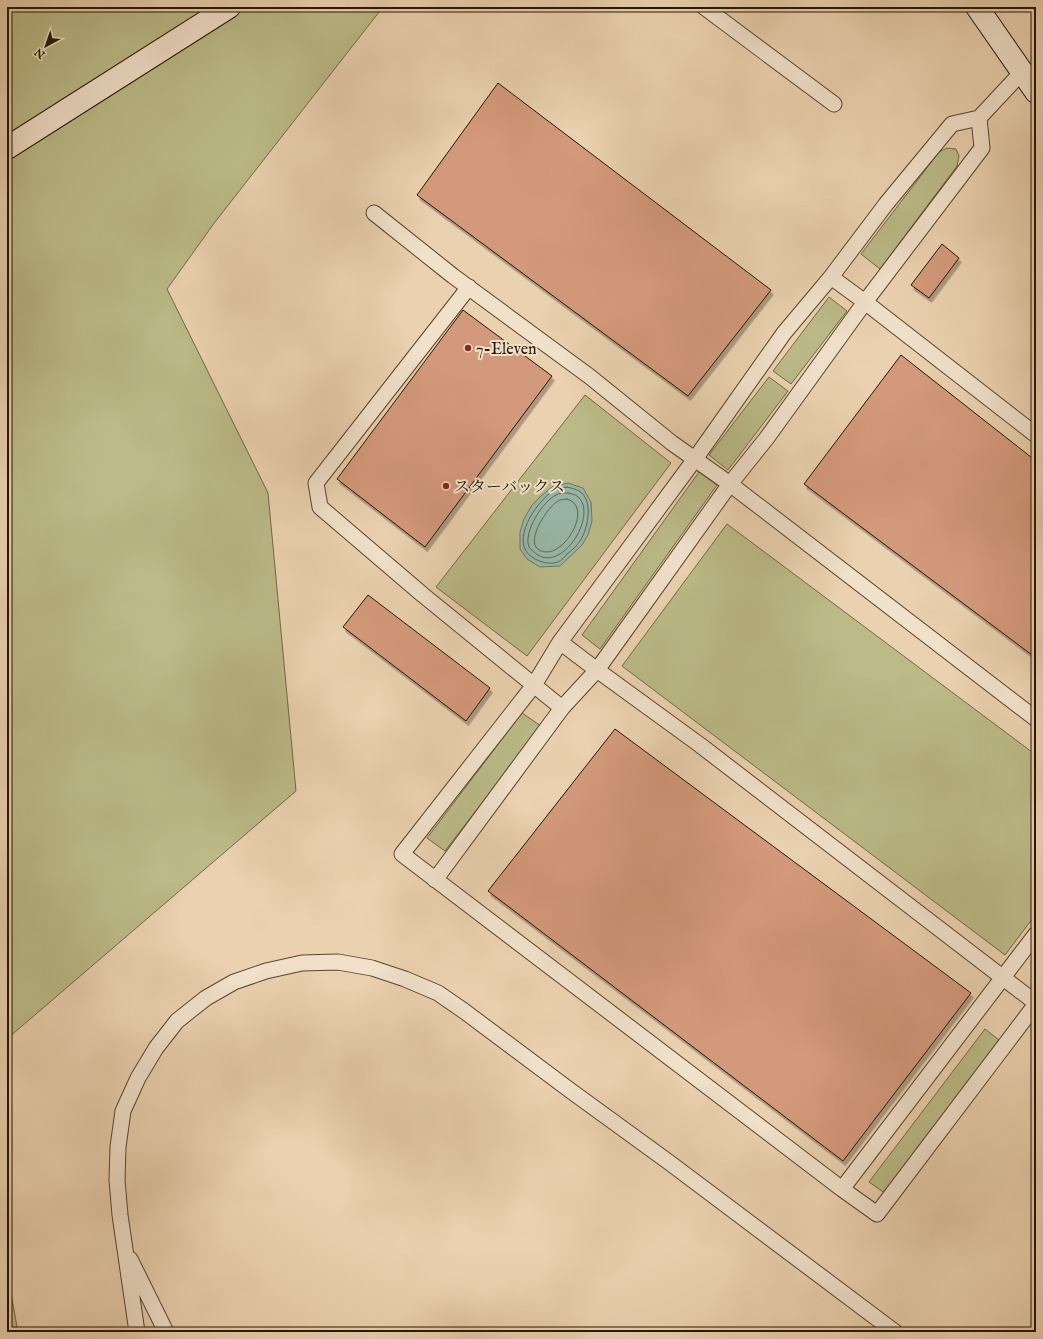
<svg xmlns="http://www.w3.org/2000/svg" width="1043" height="1339" font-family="'IM FELL English','Noto Serif JP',serif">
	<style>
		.green { fill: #bbba88; stroke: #716844 }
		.water { fill: #98b7a7; stroke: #6b7764 }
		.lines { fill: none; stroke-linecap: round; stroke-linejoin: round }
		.shore { stroke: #606654; stroke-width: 1 }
		.building { fill: #d3997b; stroke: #271600; filter: url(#shadow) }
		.lane-casing { stroke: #58452c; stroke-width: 17 }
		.secondary-casing { stroke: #271600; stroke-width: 24 }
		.lane { stroke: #f1e1cb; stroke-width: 15 }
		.secondary { stroke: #f1e1cb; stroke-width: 22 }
		.poi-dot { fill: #8f2418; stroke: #f1e1cb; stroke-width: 1.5 }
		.labels { text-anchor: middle; stroke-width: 4; stroke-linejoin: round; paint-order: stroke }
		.poi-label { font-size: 16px; fill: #271600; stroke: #f1e1cb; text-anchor: start }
	</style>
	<defs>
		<filter id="shadow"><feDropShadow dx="2.5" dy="4.5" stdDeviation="0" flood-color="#0004"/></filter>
	</defs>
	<rect width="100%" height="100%" fill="#ead1af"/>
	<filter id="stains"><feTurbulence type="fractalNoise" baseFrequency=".005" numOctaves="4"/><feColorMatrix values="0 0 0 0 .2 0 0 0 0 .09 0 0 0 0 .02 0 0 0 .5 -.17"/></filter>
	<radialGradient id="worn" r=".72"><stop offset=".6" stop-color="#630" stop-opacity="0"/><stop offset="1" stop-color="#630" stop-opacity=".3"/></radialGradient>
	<path class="green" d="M7 7H383L215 222 167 289 268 493 296 791 8 1038 7 1047Z
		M947 148 956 149 959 156 957 166 880 269 861 254 939 152Z
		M829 297 847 311 791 384 773 371Z
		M769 377 788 391 728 470 709 455Z
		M585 395 671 463 527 656 436 587Z
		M699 472 717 485 600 649 582 635Z
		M727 524 1036 755V914L1005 955 622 666Z
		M522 713 541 726 445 851 427 838Z
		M985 1029 999 1040 886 1194 869 1182Z
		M7 1272 18 1332H7Z"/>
	<path class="water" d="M568 483 583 488 591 502 592 521 588 535 582 545 560 566 540 567 527 559 520 549V532L524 519 532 505 541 496 552 487Z"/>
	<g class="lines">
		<path class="shore" d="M567 487C571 488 576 489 579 491 594 500 588 529 580 541 577 546 572 550 567 554 565 557 561 561 558 562 549 565 539 562 532 557 509 542 536 502 553 491 557 489 563 488 567 487Z
			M568 493C570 494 575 494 577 496 599 513 564 571 538 555 535 553 531 550 529 547 523 532 543 501 556 495 559 493 564 493 568 493Z
			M567 499C593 506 567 553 546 552 519 550 546 508 558 501 560 500 564 499 567 499Z"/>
	</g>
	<path class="building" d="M498 83 771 290 688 396 417 195Z
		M942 244 959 258 929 298 911 285Z
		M463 310 552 376 425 547 337 479Z
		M901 355 1036 461V658L804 484Z
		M368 595 490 688 466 721 343 627Z
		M615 729 971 993 843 1161 488 891Z"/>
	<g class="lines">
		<defs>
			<path id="lane" d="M704 7 834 104
				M1021 73 979 118 952 124 886 204 831 277 784 333 695 459 560 642 534 685 402 854 842 1189 877 1214 1036 1004
				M374 213 453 276 589 376 672 443 730 484 1036 719
				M831 277 865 302 1036 435
				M469 287 316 483 320 507 423 595 562 708
				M560 642 597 670 700 745 1036 1003
				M435 880 562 708 597 670 730 484 766 439 865 302 982 148 979 118
				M842 1189 1036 934
				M130 1259 166 1332
				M137 1332 120 1215 117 1180 118 1147 123 1111 138 1078 156 1048 177 1021 206 998 234 982 266 971 302 963 338 962 372 968 405 979 438 993 464 1011 571 1091 670 1163 895 1332"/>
			<path id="secondary" d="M977 7 1036 92
				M7 148 229 7"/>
		</defs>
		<use href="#lane" class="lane-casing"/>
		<use href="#secondary" class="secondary-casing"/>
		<use href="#lane" class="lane"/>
		<use href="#secondary" class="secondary"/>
	</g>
	<g class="poi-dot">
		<circle cx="468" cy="348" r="4"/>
		<circle cx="446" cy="486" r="4"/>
	</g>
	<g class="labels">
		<g class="poi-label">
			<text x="476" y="354">7-Eleven</text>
			<text x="454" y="492">スターバックス</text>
		</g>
	</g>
	<rect width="1043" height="1339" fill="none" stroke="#ead1af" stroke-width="24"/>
	<rect x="8" y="8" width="1027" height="1323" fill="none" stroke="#271600" stroke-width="2"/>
	<rect x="12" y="12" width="1019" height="1315" fill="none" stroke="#271600"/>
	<g transform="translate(46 46) rotate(220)" stroke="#f1e1cb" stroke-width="3" paint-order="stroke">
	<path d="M0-3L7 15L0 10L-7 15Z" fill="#271600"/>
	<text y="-6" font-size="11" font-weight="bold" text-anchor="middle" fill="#271600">N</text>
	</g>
	<rect width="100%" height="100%" filter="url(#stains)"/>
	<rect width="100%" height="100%" fill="url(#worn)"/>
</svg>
